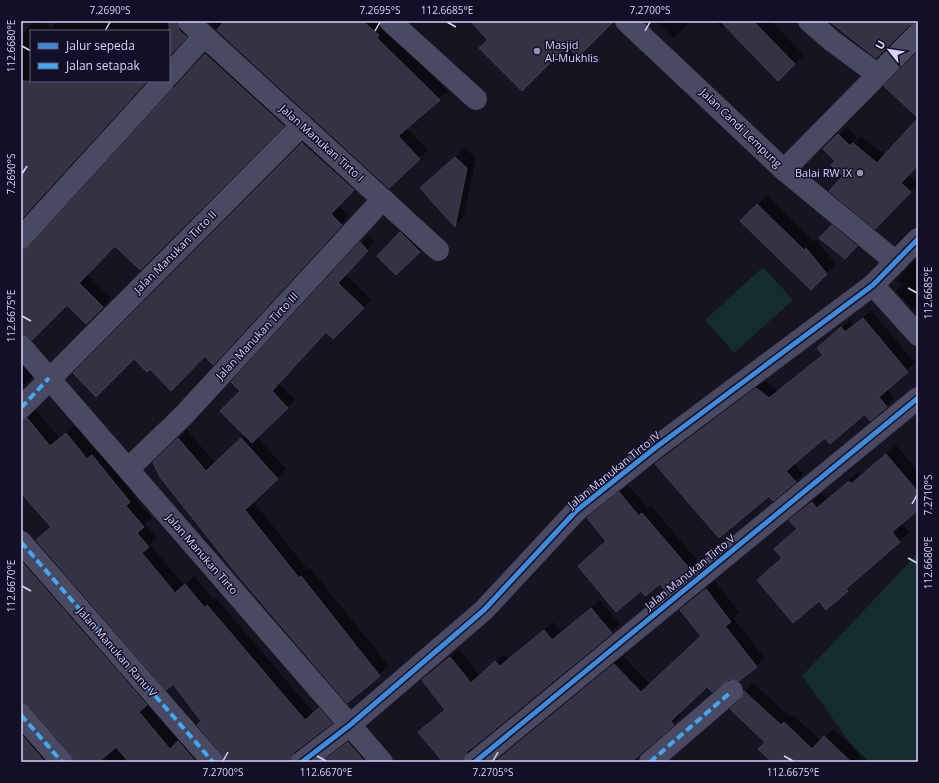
<svg xmlns="http://www.w3.org/2000/svg" width="939" height="783" font-family="'Open Sans',sans-serif">
	<style>
		.green { fill: #132c2d }
		.shadow { fill: #0007 }
		.building { fill: #343243; stroke: #433f54 }
		.lines { fill: none; stroke-linecap: round; stroke-linejoin: round }
		.street { stroke: #4a4962; stroke-width: 22 }
		.quiet { stroke: #3fa9f5; stroke-width: 4; stroke-dasharray: 8 4; stroke-linecap: butt }
		.cycleway-casing { stroke: #130f26; stroke-width: 8 }
		.cycleway { stroke: #408adc; stroke-width: 5 }
		.ticks { fill: none; stroke: #d9d4ff; stroke-width: 1.5 }
		.poi-dot { fill: #9591b1; stroke: #130f26; stroke-width: 1.5 }
		.labels { text-anchor: middle; stroke-width: 3; stroke-linejoin: round; paint-order: stroke }
		.poi-label { font-size: 11px; fill: #d9d4ff; stroke: #130f26; text-anchor: start }
		.street-label { font-size: 11px; fill: #d9d4ff; stroke: #130f26 }
		.neatline { fill: none; stroke: #d9d4ff; stroke-width: 1.5 }
		.ticks-label { font-size: 10px; text-anchor: middle; fill: #d9d4ff }
	</style>
	<rect width="100%" height="100%" fill="#161421"/>
	<path class="green" d="M763 267 793 300 734 353 705 320Z
		M918 553V762H864L802 676Z"/>
	<path class="shadow" d="M35 21H44L51 28 58 21H189L194 28 169 56V31H31V81H146L21 219V36Z
		M208 21H379L386 27 385 29 448 91 406 127 428 150 389 187Z
		M656 21H691L673 38Z
		M715 21H771L804 55 778 80 725 26 722 28Z
		M214 46 291 117 140 269 115 245 87 274 111 298 86 323 67 304 25 333H21V239L28 242 38 239Z
		M918 119V164L908 174 918 184 875 227 836 161 824 149 847 127 857 137 846 148 847 150 861 136 885 155Z
		M311 135 362 182 338 205 349 216 221 356 205 355 150 368 134 357 75 373Z
		M465 148 476 158 464 216 455 225 431 179Z
		M767 195 814 242 816 240 836 264 811 289 741 221Z
		M837 222 861 241 845 258 821 238Z
		M411 225 428 242 396 274 388 246Z
		M368 236 375 242 345 274 371 300 333 338 327 331 278 383 295 400 257 437 286 469 253 501 308 570 310 568 389 666 347 701 193 520 194 518 154 462 187 430 215 463 245 435 241 391Z
		M918 257V309L914 306 912 309 896 291 902 285 896 280Z
		M871 310 915 363 887 388 894 398 870 420 865 413 825 436 794 463 803 474 795 482 769 495 656 464 664 456 765 381 778 391 824 354 818 348 826 340 850 320 854 325Z
		M21 359 36 373 21 389Z
		M21 409 26 412 36 410 59 438 75 425 96 451 101 448 138 493 134 497 152 518 145 524 157 538 150 545 184 585 194 576 214 600 216 598 314 713 328 701 340 714 299 748 298 754 302 762H226L202 721 52 527 23 493 21 494Z
		M896 445 918 471V509L901 523 909 532 900 541 855 579 857 581 847 590 783 557 776 549 797 528 790 520 800 511 822 493 827 499 858 472 861 475Z
		M628 485 648 508 651 506 697 560 689 569 641 590 579 566 607 540 588 518Z
		M21 543 155 696 147 704 179 741 187 734 212 762H75L72 754 31 706 21 702Z
		M715 581 739 612 733 618 765 658 756 667 708 686 679 712 682 715 673 724 629 762H494L623 656 650 684 702 636 682 610Z
		M600 600 620 624 473 746 471 755 474 762H443L420 732 446 709 423 680 459 649 480 676 504 654 509 659 553 622 561 632Z
		M753 683 790 717 793 715 821 741 833 729 870 762H766L769 758 766 742 742 699 745 691Z
		M21 716 61 762H21Z
		M357 734 381 762H321Z"/>
	<path class="building" d="M169 21H175L179 30 187 37 169 56Z
		M224 21H362L379 35 377 38 440 100 398 136 420 159 389 188 217 30Z
		M470 21H614L578 57 567 46 522 91 479 48 488 40Z
		M720 21H753L795 64 778 81Z
		M829 21H918V22L909 25 876 58Z
		M918 52V165L901 183 911 192 875 229 829 191 843 176 831 165 835 161 823 149 838 134 850 146 853 143 877 163 918 118 884 86Z
		M205 54 284 126 140 270 115 246 79 283 103 307 86 324 67 305 32 340 25 334H21V250L30 246Z
		M21 81H147L21 219Z
		M302 143 354 190 331 214 342 225 213 365 205 356 171 391 150 369 147 372 134 359 96 397 73 373Z
		M455 157 467 168 455 227 420 188Z
		M757 204 804 250 806 248 827 274 811 290 740 221Z
		M832 225 857 246 845 259 819 238Z
		M400 232 420 252 396 275 377 256Z
		M360 242 368 251 338 283 364 308 333 339 326 332 272 391 288 408 252 443 220 411 240 391 231 382Z
		M863 318 908 372 879 397 887 407 870 421 865 414 830 444 825 438 786 471 796 482 773 501 769 496 719 538 655 464 756 388 769 398 823 355 817 348 841 327 845 332Z
		M27 418 50 446 66 433 87 459 92 455 130 502 126 506 144 527 137 533 149 547 142 553 175 593 185 584 205 608 207 605 305 720 319 708 332 723 294 752 290 762H225L222 754 197 725 201 721 173 684 166 690 36 540 51 527 21 493V420Z
		M178 438 206 471 241 438 278 479 245 510 299 578 301 576 380 676 347 703 236 573 160 477 153 462Z
		M886 454 918 492V510L892 532 900 542 846 589 848 591 826 610 819 601 793 623 757 580 782 558 774 549 797 529 789 520 812 502 817 508 849 481 851 484Z
		M619 492 639 516 642 513 690 569 665 590 660 584 645 596 641 591 616 612 578 566 606 541 587 518Z
		M21 561 147 705 139 712 170 749 178 741 196 762H129L116 747 99 762H74L71 754 30 707 21 703Z
		M706 589 731 622 725 626 757 667 739 681 729 679 712 692 707 687 671 721 674 725 631 762H495L614 664 641 692 701 636 680 610Z
		M591 608 612 633 467 752 463 762H443L418 732 445 710 422 680 450 657 471 683 495 661 500 666 544 630 552 640Z
		M744 691 781 725 784 722 812 749 824 736 851 762H772L758 749 765 742 730 709 740 700Z
		M21 734 45 762H21Z
		M348 742 365 762H322Z"/>
	<g class="lines">
		<path class="street" d="M188 21 438 250
			M390 21 476 99
			M626 21 784 170 896 262
			M809 21 832 41 878 75
			M169 75 204 36
			M784 170 918 34
			M21 238 164 81
			M873 285 918 335
			M21 346 382 762
			M21 408 302 125
			M128 469 183 416 383 199
			M21 542 213 762
			M21 715 62 762
			M302 762 350 725 484 610 576 511 655 448 873 285 918 239
			M475 762 918 398
			M650 762 732 691"/>
		<path class="quiet" d="M21 408 49 378
			M21 542 213 762
			M21 715 62 762
			M650 762 732 691"/>
		<defs>
			<path id="cycleway" d="M302 762 350 725 484 610 576 511 655 448 873 285 918 239
				M475 762 918 398"/>
		</defs>
		<use href="#cycleway" class="cycleway-casing"/>
		<use href="#cycleway" class="cycleway"/>
	</g>
	<path class="ticks" d="M447 22 456 27M105 31 110 22M375 31 380 22M645 31 650 22M22 46 31 51M22 174 27 166M908 288 917 293M22 316 31 321M912 504 917 495M908 558 917 563M22 586 31 591M317 756 326 761M784 756 793 761M223 761 228 752M493 761 498 752"/>
	<g class="poi-dot">
		<circle cx="537" cy="51" r="4"/>
		<circle cx="860" cy="173" r="4"/>
	</g>
	<g class="labels">
		<g class="poi-label">
			<text x="545" y="49">Masjid<tspan x="545" dy="13">Al-Mukhlis</tspan></text>
			<text x="852" y="177" text-anchor="end">Balai RW IX</text>
		</g>
		<g class="street-label">
			<text transform="translate(741 128) rotate(44)" y="4">Jalan Candi Lempung</text>
			<text transform="translate(322 143) rotate(42)" y="4">Jalan Manukan Tirto I</text>
			<text transform="translate(175 252) rotate(-45)" y="4">Jalan Manukan Tirto II</text>
			<text transform="translate(257 336) rotate(-47)" y="4">Jalan Manukan Tirto III</text>
			<text transform="translate(614 470) rotate(-39)" y="4">Jalan Manukan Tirto IV</text>
			<text transform="translate(202 554) rotate(49)" y="4">Jalan Manukan Tirto</text>
			<text transform="translate(690 572) rotate(-39)" y="4">Jalan Manukan Tirto V</text>
			<text transform="translate(117 652) rotate(49)" y="4">Jalan Manukan Ranu V</text>
		</g>
	</g>
	<rect width="939" height="783" fill="none" stroke="#130f26" stroke-width="44"/>
	<rect x="30" y="30" width="140" height="52" fill="#130f26" stroke="#625e7d"/>
	<rect x="38" y="43" width="20" height="6" fill="#408adc" stroke="#625e7d"/>
	<text x="66" y="50" font-size="12" fill="#d9d4ff">Jalur sepeda</text>
	<rect x="38" y="63" width="20" height="6" fill="#3fa9f5" stroke="#625e7d"/>
	<text x="66" y="70" font-size="12" fill="#d9d4ff">Jalan setapak</text>
	<g transform="translate(889 50) rotate(300)" stroke="#130f26" stroke-width="3" paint-order="stroke">
	<path d="M0-3L7 15L0 10L-7 15Z" fill="#d9d4ff"/>
	<text y="-6" font-size="11" font-weight="bold" text-anchor="middle" fill="#d9d4ff">U</text>
	</g>
	<rect x="22" y="22" width="895" height="739" class="neatline"/>
	<g class="ticks-label">
		<text x="110" y="14">7.2690°S</text>
		<text x="380" y="14">7.2695°S</text>
		<text x="447" y="14">112.6685°E</text>
		<text x="650" y="14">7.2700°S</text>
		<text transform="translate(11 46) rotate(-90)" y="4">112.6680°E</text>
		<text transform="translate(11 174) rotate(-90)" y="4">7.2690°S</text>
		<text transform="translate(928 293) rotate(-90)" y="4">112.6685°E</text>
		<text transform="translate(11 316) rotate(-90)" y="4">112.6675°E</text>
		<text transform="translate(928 495) rotate(-90)" y="4">7.2710°S</text>
		<text transform="translate(928 563) rotate(-90)" y="4">112.6680°E</text>
		<text transform="translate(11 586) rotate(-90)" y="4">112.6670°E</text>
		<text x="223" y="776">7.2700°S</text>
		<text x="326" y="776">112.6670°E</text>
		<text x="493" y="776">7.2705°S</text>
		<text x="793" y="776">112.6675°E</text>
	</g>
</svg>
